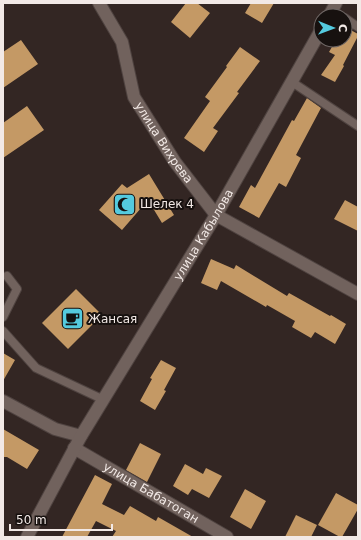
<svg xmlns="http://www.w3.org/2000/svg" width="361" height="540" font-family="'DejaVu Sans',sans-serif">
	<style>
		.building { fill: #c49965 }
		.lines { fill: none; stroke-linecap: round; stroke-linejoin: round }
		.lane-casing { stroke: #4f4340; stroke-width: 10 }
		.street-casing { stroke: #4f4340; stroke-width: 14 }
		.lane { stroke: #71625d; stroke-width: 8 }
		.street { stroke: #71625d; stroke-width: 12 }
		.labels { text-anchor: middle; stroke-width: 4; stroke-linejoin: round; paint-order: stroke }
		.street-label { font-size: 12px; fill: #f2e9e6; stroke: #17110f }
		.poi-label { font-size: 12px; fill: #f2e9e6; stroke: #17110f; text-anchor: start }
	</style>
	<rect width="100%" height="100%" fill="#332623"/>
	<path class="building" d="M186 3H197L210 13 190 38 171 22Z
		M251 3H274L262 23 245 13Z
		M345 27 358 34V36L343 65 344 66 335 82 321 75 335 55 329 52 336 40H345Z
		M21 40 38 64 3 88V52Z
		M240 47 260 61 237 92 239 93 213 128 218 131 204 152 184 138 210 101 205 97 227 67 226 66Z
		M307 98 321 108 296 155 301 158 286 187 279 183 259 218 239 207 251 185 255 188 292 120 294 121Z
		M27 106 44 130 3 158V123Z
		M149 174 174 215 162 223 148 200 122 230 99 210 122 184 127 188Z
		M345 200 358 207V231L334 219Z
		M211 259 234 269 236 265 287 296 289 293 330 316 331 315 346 324 335 344 315 332 311 338 292 327 295 321 267 305 266 307 221 281 217 290 201 283Z
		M76 289 102 315 68 349 42 323Z
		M3 353 15 360 3 381Z
		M161 360 176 368 164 390 166 391 155 410 140 401 152 379 150 378Z
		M3 429 39 450 27 469 7 457H3Z
		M140 443 161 454 147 482 126 470Z
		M185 464 203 474 206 468 222 476 209 498 192 489 188 495 173 486Z
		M95 475 112 484 102 504 124 515 130 506 156 521 158 517 193 537H112L116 531 96 521 87 537H62Z
		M245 489 266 501 251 529 230 517Z
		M336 493 358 505V509L342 537H340L318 525Z
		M296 515 317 525 311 537H285Z"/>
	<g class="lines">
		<defs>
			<path id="lane" d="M345 18 358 27
				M292 82 358 126
				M3 317 17 289 7 276
				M3 331 36 368 104 400"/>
			<g id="street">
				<path id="s1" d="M99 3 122 42 134 97 175 162 216 215 358 294"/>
				<path d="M329 16 336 3"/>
				<path d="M3 401 55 429 81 436"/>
				<path id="s2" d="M74 448 227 537"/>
				<path id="s3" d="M27 537 81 436 216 215 321 30"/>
			</g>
		</defs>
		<use href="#lane" class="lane-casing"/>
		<use href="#street" class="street-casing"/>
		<use href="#lane" class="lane"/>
		<use href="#street" class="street"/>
	</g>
	<defs>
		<symbol id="mosque-square" viewBox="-11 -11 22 22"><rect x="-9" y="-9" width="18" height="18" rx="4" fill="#54cade" stroke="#17110f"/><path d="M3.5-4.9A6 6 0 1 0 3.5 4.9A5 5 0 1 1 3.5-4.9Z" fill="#111"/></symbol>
		<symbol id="cafe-square" viewBox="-11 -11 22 22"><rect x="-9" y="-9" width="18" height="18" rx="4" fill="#54cade" stroke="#17110f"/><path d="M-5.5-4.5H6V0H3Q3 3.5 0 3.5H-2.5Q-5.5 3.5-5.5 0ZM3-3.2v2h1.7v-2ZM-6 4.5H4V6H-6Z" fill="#111"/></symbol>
	</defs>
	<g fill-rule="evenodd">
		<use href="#mosque-square" x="112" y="192" width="25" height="25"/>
		<use href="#cafe-square" x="60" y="306" width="25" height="25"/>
	</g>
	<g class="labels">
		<g class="street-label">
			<text dy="4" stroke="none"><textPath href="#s1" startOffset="156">улица Вихрева</textPath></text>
			<text dy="4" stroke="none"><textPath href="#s3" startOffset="350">улица Кабылова</textPath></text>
			<text dy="4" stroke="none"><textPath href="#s2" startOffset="89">улица Бабатоган</textPath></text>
		</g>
		<g class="poi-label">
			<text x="140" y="208">Шелек 4</text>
			<text x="88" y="323">Жансая</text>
		</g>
	</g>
	<rect width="361" height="540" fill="none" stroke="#f2e9e6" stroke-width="8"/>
	<g transform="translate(333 28) rotate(91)"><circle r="19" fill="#17110f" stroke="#6f6765"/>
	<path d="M0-3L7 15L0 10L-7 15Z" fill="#54cade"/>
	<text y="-6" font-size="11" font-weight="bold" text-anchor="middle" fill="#f2e9e6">С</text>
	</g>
	<path d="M10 524v6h102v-6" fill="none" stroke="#f2e9e6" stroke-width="2"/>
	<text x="16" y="524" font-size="12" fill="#f2e9e6" stroke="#17110f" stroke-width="3" paint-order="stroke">50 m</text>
</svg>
